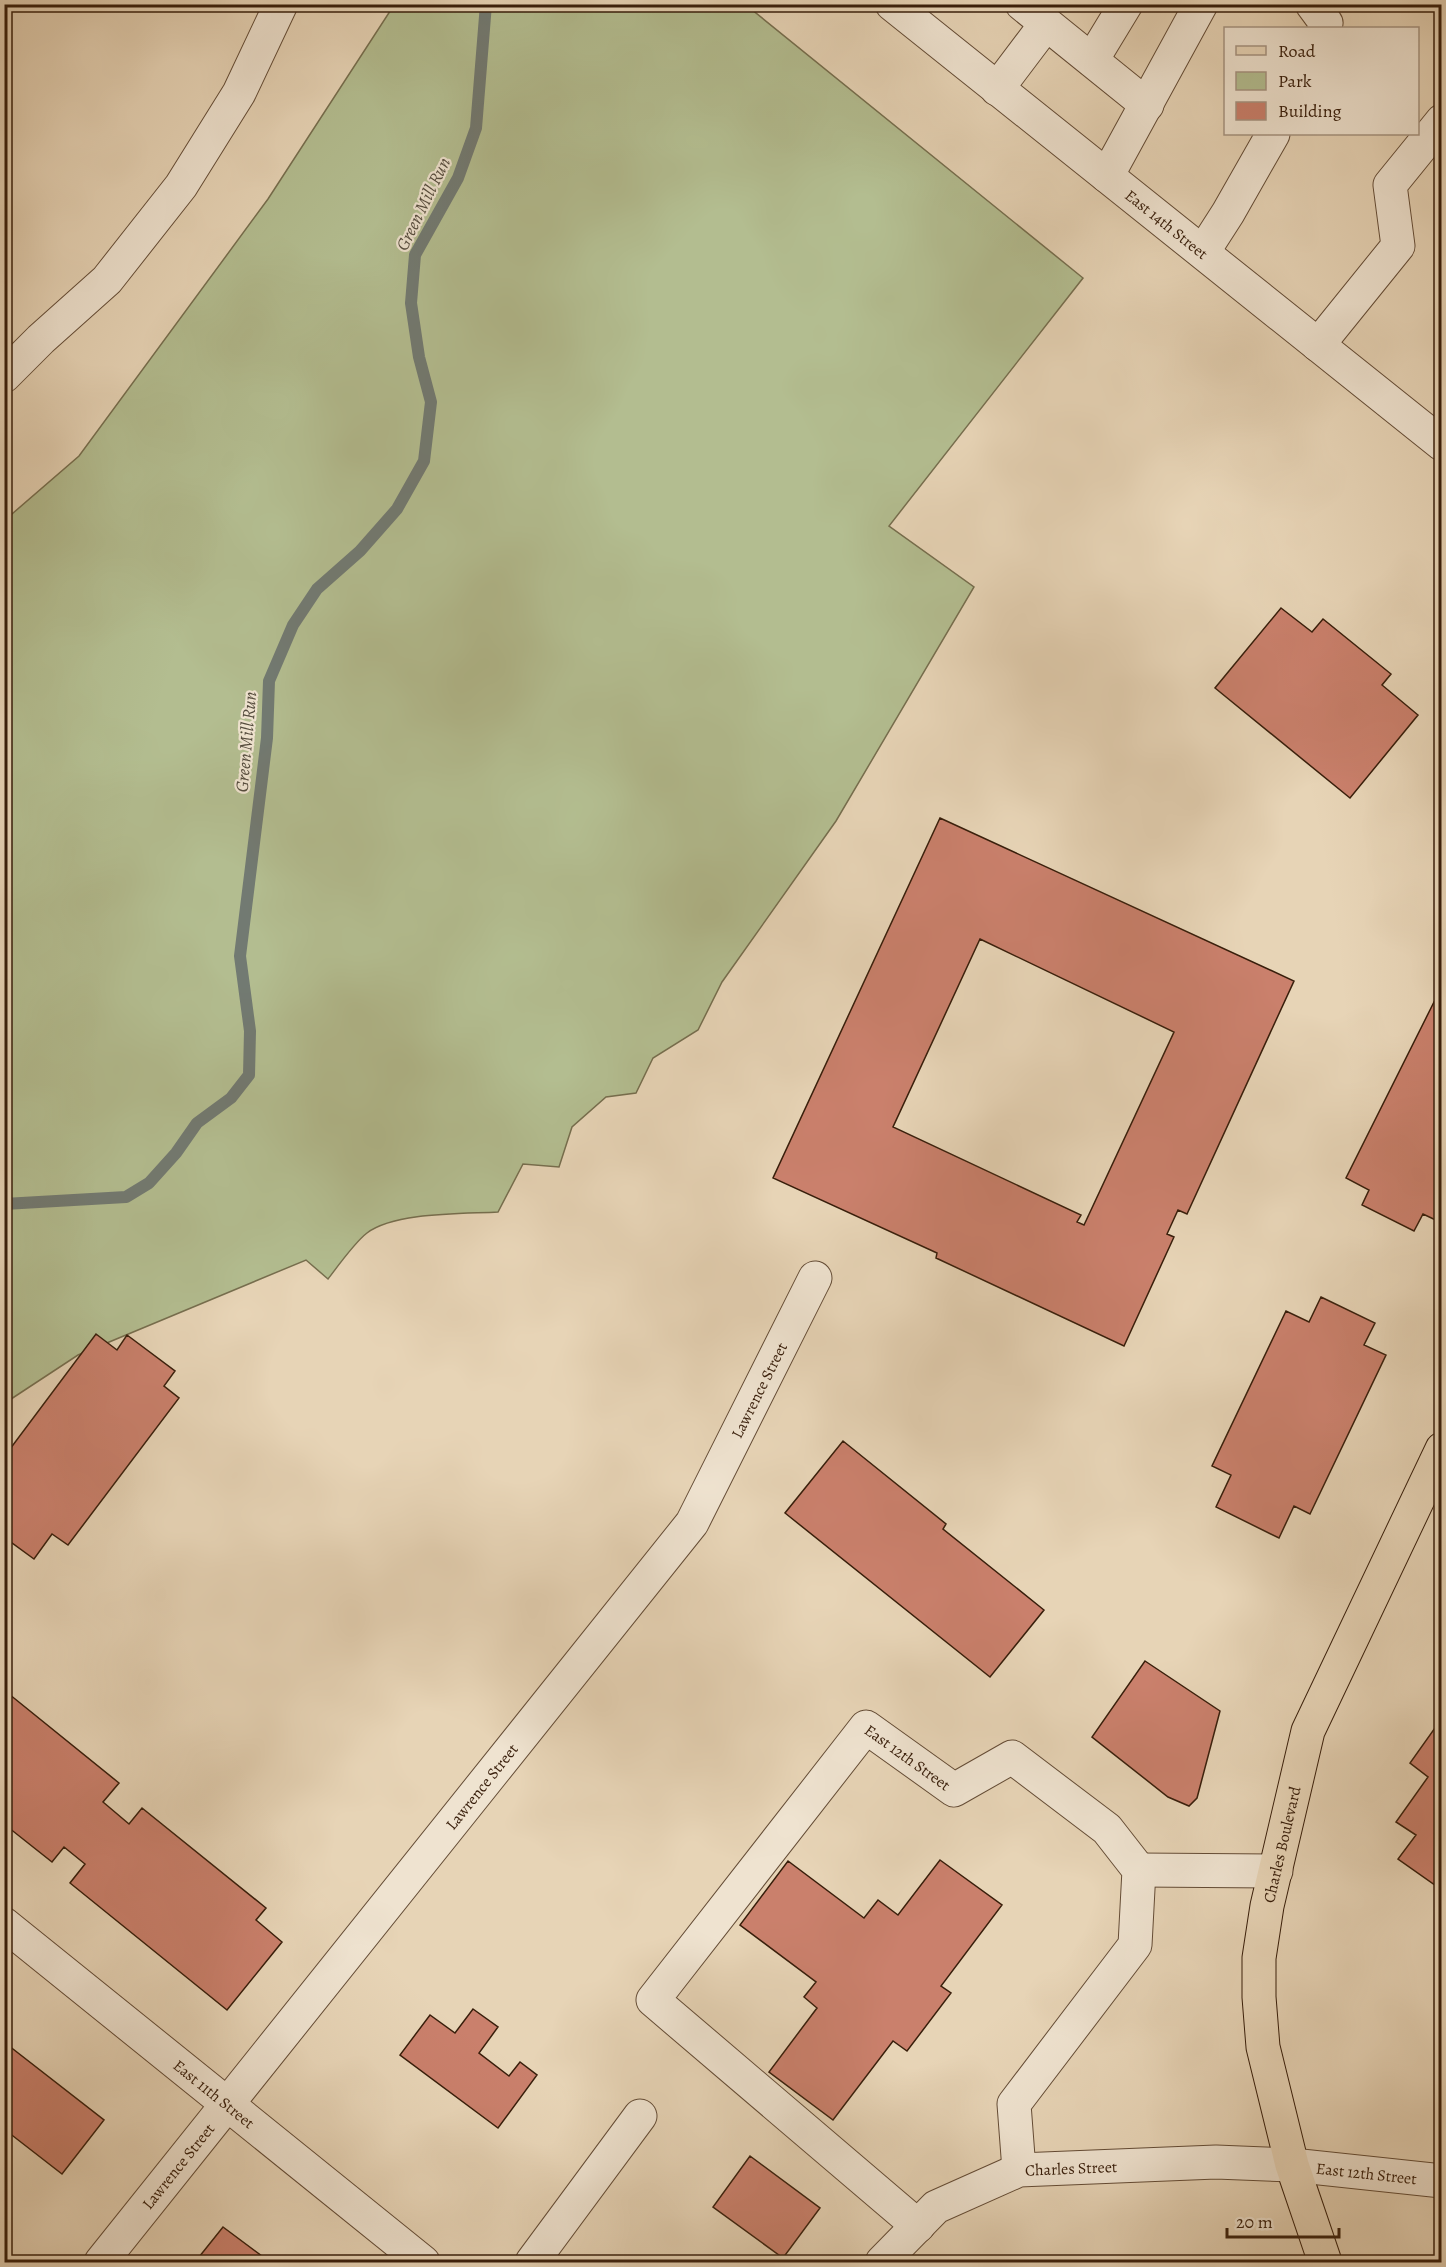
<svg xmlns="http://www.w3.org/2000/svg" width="1446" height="2267" font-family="Alegreya,serif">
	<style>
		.green { fill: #b3bd90; stroke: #766e4e; stroke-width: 1.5 }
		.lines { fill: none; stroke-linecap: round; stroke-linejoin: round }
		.stream { stroke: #727a72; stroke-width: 12 }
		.building { fill: #ca806c; stroke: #381e0b; stroke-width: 1.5; fill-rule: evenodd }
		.minor-casing { stroke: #644c36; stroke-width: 35 }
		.major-casing { stroke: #381e0b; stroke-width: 35 }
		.minor { stroke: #efe3d0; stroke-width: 33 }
		.major { stroke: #e7d4b6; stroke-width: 33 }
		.labels { text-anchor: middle; stroke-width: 4.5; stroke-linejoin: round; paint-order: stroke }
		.street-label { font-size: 16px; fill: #381e0b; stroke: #efe3d0 }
		.water-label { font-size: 18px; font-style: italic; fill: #554c3e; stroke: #efe3d0 }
	</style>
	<rect width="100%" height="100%" fill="#e7d4b6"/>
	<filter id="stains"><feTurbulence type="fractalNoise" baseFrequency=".00333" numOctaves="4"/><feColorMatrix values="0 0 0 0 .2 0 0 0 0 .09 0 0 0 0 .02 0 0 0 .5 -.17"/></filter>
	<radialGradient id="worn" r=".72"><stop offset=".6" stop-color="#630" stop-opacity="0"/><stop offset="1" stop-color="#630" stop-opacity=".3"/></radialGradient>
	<path class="green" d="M394 5H746L1083 278 889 526 974 587 836 821 722 982 698 1030 653 1058 636 1093 606 1097 572 1127 559 1167 523 1164 498 1212C463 1214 395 1212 367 1233 355 1242 338 1266 328 1279L306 1260 78 1355 5 1403V520L79 456 268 199Z"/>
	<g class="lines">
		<path class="stream" d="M4 1204 126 1197 149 1183 176 1153 197 1123 231 1098 249 1075 250 1031 240 956 267 738 269 681 293 625 317 589 360 551 397 509 424 461 431 402 419 357 411 303 415 255 458 178 476 128 486 4"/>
	</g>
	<path class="building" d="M1281 608 1312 632 1323 619 1391 674 1382 685 1418 715 1350 798 1215 688Z
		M940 818 1294 981 1187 1214 1178 1210 1167 1234 1174 1237 1124 1346 936 1258 937 1253 773 1178ZM980 939 1174 1032 1084 1225 1077 1222 1081 1215 893 1127Z
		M1434 1002 1442 1006V1223L1423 1214 1414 1231 1362 1205 1369 1190 1346 1178Z
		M1321 1297 1375 1323 1364 1345 1386 1355 1310 1514 1294 1506 1279 1538 1216 1507 1231 1475 1212 1466 1286 1311 1309 1322Z
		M96 1334 117 1350 127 1335 175 1371 164 1386 179 1398 68 1545 52 1534 34 1559 4 1537V1457Z
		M843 1441 946 1524 943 1529 1044 1610 990 1677 785 1513Z
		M1145 1661 1220 1711 1197 1798 1189 1806 1168 1797 1092 1737Z
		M4 1690 119 1783 103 1802 129 1824 142 1808 266 1908 256 1920 282 1942 227 2010 70 1883 85 1864 64 1847 52 1862 4 1824Z
		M1442 1718V1890L1398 1859 1416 1835 1396 1822 1428 1777 1410 1763Z
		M940 1860 1002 1905 941 1986 951 1993 907 2051 893 2041 833 2120 769 2072 817 2008 804 1997 816 1982 740 1925 788 1861 864 1918 878 1900 898 1915Z
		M473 2009 498 2027 479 2053 509 2076 520 2062 537 2075 498 2128 400 2055 430 2015 455 2033Z
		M4 2042 104 2120 62 2174 4 2129Z
		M750 2156 820 2208 783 2258 713 2207Z
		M223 2227 270 2262H195Z"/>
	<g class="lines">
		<defs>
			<g id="minor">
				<path id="s1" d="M892 4 1442 444"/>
				<path d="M1022 4 1147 105"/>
				<path d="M1312 4 1326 23 1324 28"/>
				<path d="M1092 60 1126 4"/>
				<path d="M997 89 1046 24"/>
				<path d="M1107 176 1201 4"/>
				<path d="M1203 252 1228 213 1273 134"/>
				<path d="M1318 345 1398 246 1390 185 1442 121"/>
				<path d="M4 376 41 339 107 280 181 186 239 93 281 4"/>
				<path d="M1139 1870 1276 1871"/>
				<path id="s2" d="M4 1924 423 2262"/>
				<path id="s3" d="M918 2226 653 2000 866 1727 954 1790 1012 1757 1107 1829 1139 1870 1135 1945 1014 2104 1019 2170"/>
				<path id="s4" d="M101 2262 692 1523 815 1278"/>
				<path d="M532 2262 640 2116"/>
				<path id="s5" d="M882 2262 936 2207 1019 2170 1216 2162 1292 2165 1442 2181"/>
			</g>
			<g id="major">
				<path id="s6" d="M1325 2262 1292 2165 1263 2047 1259 1997V1958L1267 1906 1308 1731 1442 1449"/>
			</g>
		</defs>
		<use href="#minor" class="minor-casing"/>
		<use href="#major" class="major-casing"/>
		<use href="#minor" class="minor"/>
		<use href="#major" class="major"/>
	</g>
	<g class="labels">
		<g class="street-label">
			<text dy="6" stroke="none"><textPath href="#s1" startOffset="352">East 14th Street</textPath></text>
			<text dy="6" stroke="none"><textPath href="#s4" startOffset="1095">Lawrence Street</textPath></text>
			<text dy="6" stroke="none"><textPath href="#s3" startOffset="746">East 12th Street</textPath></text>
			<text dy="6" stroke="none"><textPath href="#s4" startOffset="609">Lawrence Street</textPath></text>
			<text dy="6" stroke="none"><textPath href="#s6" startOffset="429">Charles Boulevard</textPath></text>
			<text dy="6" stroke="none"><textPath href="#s2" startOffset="270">East 11th Street</textPath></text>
			<text dy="6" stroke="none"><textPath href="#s4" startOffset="123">Lawrence Street</textPath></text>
			<text dy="6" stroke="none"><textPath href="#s5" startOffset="220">Charles Street</textPath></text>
			<text dy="6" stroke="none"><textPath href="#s5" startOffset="516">East 12th Street</textPath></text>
		</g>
		<g class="water-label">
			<text transform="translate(423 204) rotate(-64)" y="6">Green Mill Run</text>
			<text transform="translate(246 742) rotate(-85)" y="6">Green Mill Run</text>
		</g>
	</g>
	<rect width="1446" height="2267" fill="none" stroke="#e7d4b6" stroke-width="24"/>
	<rect x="6" y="6" width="1434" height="2255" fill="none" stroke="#381e0b" stroke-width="3"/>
	<rect x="12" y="12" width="1422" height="2243" fill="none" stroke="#381e0b" stroke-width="1.5"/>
	<rect x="1224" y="27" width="195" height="108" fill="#efe3d0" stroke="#a69481" stroke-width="1.5"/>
	<rect x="1236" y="46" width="30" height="9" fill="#e7d4b6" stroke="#a69481" stroke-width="1.5"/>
	<text x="1278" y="57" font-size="18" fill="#381e0b">Road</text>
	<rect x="1236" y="72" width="30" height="18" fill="#b3bd90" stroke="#a69481" stroke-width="1.5"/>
	<text x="1278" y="87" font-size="18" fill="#381e0b">Park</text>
	<rect x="1236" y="102" width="30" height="18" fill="#ca806c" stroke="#a69481" stroke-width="1.5"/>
	<text x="1278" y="117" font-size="18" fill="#381e0b">Building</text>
	<path d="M1227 2228v9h112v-9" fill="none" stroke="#381e0b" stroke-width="3"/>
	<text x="1236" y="2228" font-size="18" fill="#381e0b" stroke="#efe3d0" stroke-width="4.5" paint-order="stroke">20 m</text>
	<rect width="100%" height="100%" filter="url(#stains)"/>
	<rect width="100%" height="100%" fill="url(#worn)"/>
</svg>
